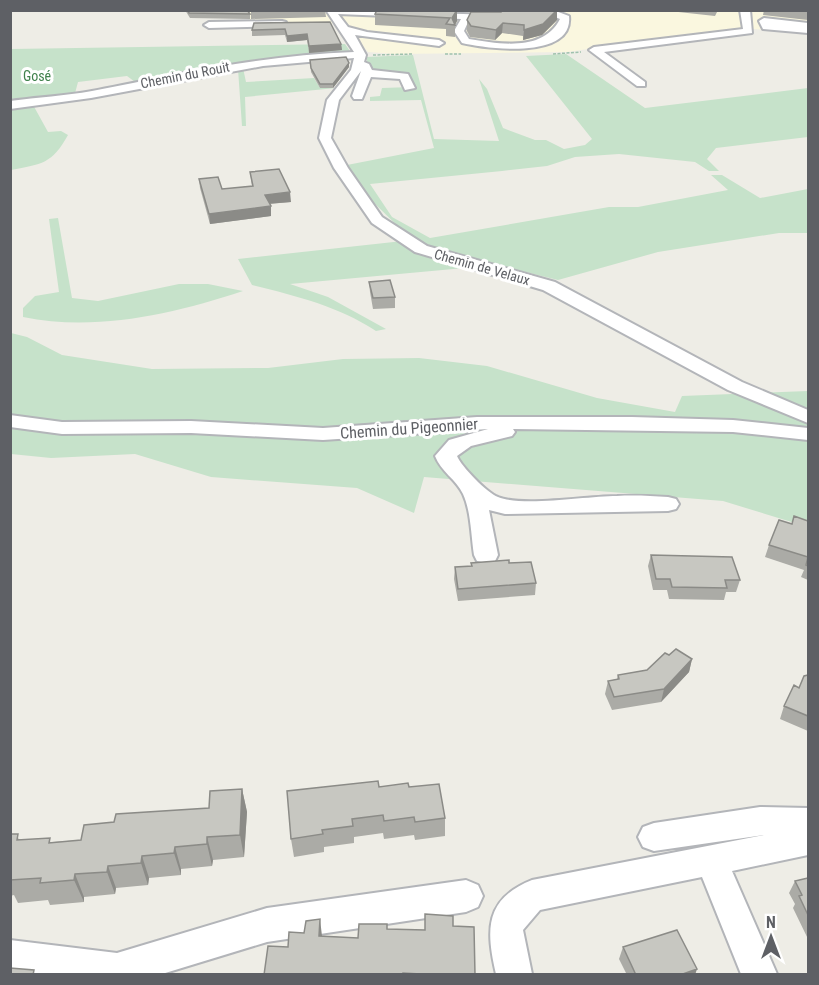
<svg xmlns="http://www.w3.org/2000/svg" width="819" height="985" font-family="'Roboto Condensed',sans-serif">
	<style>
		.commercial { fill: #faf7df }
		.green { fill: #c6e2ca }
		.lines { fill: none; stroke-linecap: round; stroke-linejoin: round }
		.minor-casing { stroke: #b3b5b9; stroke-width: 4 }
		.path { stroke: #9fc1ad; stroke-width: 1.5; stroke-dasharray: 3 1.5; stroke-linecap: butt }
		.minor { fill: #fff; fill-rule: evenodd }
		.wall { fill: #ababa6 }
		.shaded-wall { fill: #8b8b87 }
		.building { fill: #c7c7c1; stroke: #8b8b87; stroke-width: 1.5 }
		.labels { text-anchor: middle; stroke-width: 6; stroke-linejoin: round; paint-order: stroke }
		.far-street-label { font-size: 14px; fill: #5e6065; stroke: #fff }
		.far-park-label { font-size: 14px; fill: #40814c; stroke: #fff }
		.street-label { font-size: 16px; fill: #5e6065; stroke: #fff }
	</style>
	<rect width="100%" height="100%" fill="#eeede6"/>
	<path class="commercial" d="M808 10V33L738 28 567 52 394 54 368 52 344 23 248 27 243 24 249 20V12L199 11Z"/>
	<path class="green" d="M345 44 355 58 294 60 243 68 246 82 314 78 320 88H336L245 97 246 126H242L238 69 142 87 127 76 78 82 74 97 32 103 48 132 61 131 68 135C52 164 42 164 11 170V49Z
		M566 54 645 108 808 88V137L716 148 707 159 719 171H709L695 162 619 154 575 157 547 166 502 171 370 184 392 217 430 238 609 207H638L728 190 711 175H722L760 198 808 189V233H779L658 252 558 280 497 265 290 284 328 297 386 329 376 331C338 306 296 296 252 285L238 259 412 240 372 201 347 165 434 148 421 100 370 101V97L380 96 382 88 412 87V78L403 74 369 69 366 57 413 55 434 139 499 141 479 79 487 89 503 128 535 140H546L564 149 585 145 592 139 526 56Z
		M58 218 72 298 98 301 179 284H208L243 291C173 314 96 332 23 317V308L35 296 59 292 49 219Z
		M11 333 27 337 62 355 152 369 268 368 343 359 419 358 487 366 597 398 675 412 682 396 808 391V527L723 501 424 477 414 513 357 488 211 477 135 454 51 458 11 454Z"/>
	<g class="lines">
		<defs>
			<path id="minor" d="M326 10 497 15 500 16V20H469L464 31 469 39C500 44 543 52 560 19L538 10H553L569 16C574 60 487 49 462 43L454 31 461 19 338 14 348 27 367 32 439 40 444 43 439 46 355 35 366 55 364 62 369 64 372 70 408 74 415 88 405 90 400 79 371 77 362 99H354L352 96 361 71 339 100 331 138 348 168 382 217 427 246 555 282 742 382 808 410V423L728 390 543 290 415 252 372 223 334 168 319 138 327 100 351 70 354 58 263 66 91 98 10 109V101C38 97 65 96 92 91 179 74 265 55 354 52Z
				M740 10H750L752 33 604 52 645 82V86H637L589 50 594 47 743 29Z
				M764 18 808 23V33L763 29 759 21Z
				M282 21 286 22V26L209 28 204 25 209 22Z
				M10 415 62 422 191 421 323 428 477 417H632L733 420 808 428V440L733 432 513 429 515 432 512 436 471 446 457 456C461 466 487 493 498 497 523 507 587 496 617 496 634 495 651 496 668 497L676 499 679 504 676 509 668 511 505 514 489 510 498 555 495 561 486 563 477 561 474 555C471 536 471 511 463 494 456 479 441 472 435 456L449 440 488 429 323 440 191 433 62 434 10 427Z
				M760 807 808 808V855L732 871 777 974H741L702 877 540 910 523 930 532 974H496C486 931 484 899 532 880L764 835 654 851 643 847 638 837 643 827 654 823Z
				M466 880 478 885 483 896 478 907 466 912 267 942 162 974H10V940L117 953 267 908Z"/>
		</defs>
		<use href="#minor" class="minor-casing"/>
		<path class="path" d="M445 54H461
			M553 54 581 52
			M373 55 413 54"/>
		<use href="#minor" class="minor"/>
	</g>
	<path class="wall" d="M185 10H247L250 14V19L190 18Z
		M251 10H325L326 17 251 19Z
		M377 10H557V20L542 35 523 40V36L502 33 495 40 470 37 467 31V20L472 12H457V21L455 25V37L446 36V29L375 25V14Z
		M660 10H718L715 16Z
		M764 10H808V20L763 15Z
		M330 22 341 44 342 50 309 53 307 40 287 42 285 35 252 36V30Z
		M310 60 349 63V67L333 88H320L311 72Z
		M250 172 291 202 269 204 271 216 210 224 200 188 199 179 222 189 252 186Z
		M369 282 395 297V308L373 309 370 292Z
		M808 521V580L801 577 804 570 765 557 769 545 791 524Z
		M651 555 740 580 736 592H726L724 600 669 599 667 590H653L648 566Z
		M471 563H509L536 583 535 595 458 601 454 579 455 567 471 566Z
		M669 655 692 659 689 672 661 702 612 710 605 694 608 681 617 679 618 675 647 670Z
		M808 675V731L780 719 784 706Z
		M379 787H409L445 818V836L415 840 414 835 384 839 383 833 354 837V843L324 847V852L294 857 291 839Z
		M242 789 247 812 244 857 213 860 212 866 181 869V875L149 878 148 885 116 888 115 894 84 897V902L50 905 48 900 18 903 14 895 10 896V834L21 840 52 842 81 840 114 822 209 808Z
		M808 878V939L793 908 795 904 789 893 795 881Z
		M453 926 475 975H264L288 947 322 936 358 938 387 929 425 930Z
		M623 947 695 975H627L619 959Z"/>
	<path class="shaded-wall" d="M457 10V21L455 25 452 18Z
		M557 10V20L542 35 523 40 524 30Z
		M503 23 502 33 495 40 496 30Z
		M307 34V40L287 42V36Z
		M341 44 342 50 309 53V46Z
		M349 63V67L333 88V84Z
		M290 192 291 202 266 204 265 195Z
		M271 206V216L210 224 209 214Z
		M692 659 689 672 661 702 664 689Z
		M242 789 247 812 244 857 240 835Z
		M207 837 213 860 212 866 207 844Z
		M175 847 181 869V875L174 853Z
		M142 856 149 878 148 885 141 863Z
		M108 866 116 888 115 894 107 872Z
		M75 874 84 897V902L74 880Z
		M320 919 322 936 321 953 319 936Z
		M697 969 695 975H680Z"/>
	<path class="building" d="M188 10H247L250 14 189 13Z
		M377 10H457L452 18 455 25 446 24 450 18 375 14Z
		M501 10H557L543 24 524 30V25L503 23 496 30 471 26 467 20 471 12H501Z
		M330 22 341 44 309 46 307 34 287 36 285 29 252 30 254 23Z
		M346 57 349 63 333 84H320L311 68 310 60Z
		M279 169 290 192 265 195 271 206 209 214 199 179 218 177 222 189 253 186 250 172Z
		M390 280 395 297 373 298 369 282Z
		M794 516 808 521V566L806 565 808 557 769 545 779 520 792 524Z
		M651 555 732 557 740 580H725L727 588 672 587 670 579H656Z
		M509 560V563L531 562 536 583 458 589 455 567 472 566 471 563Z
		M676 649 692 659 664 689 614 697 608 681 619 679 618 675 647 670 665 653 669 655Z
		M808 675V716L784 706 794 685 799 688 804 676Z
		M378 781 379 787 408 783 409 787 439 784 445 818 415 822 414 817 384 821 383 815 352 819 353 826 322 830 323 834 291 839 287 791Z
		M242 789 240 835 207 837V844L175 847 174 853 142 856 141 863 108 866 107 872 75 874 74 880 40 883 41 878 10 880V834H18L17 840 50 838 49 843 81 840 84 825 114 822 116 814 209 808 210 791Z
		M808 878V915L799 896 802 895 795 881Z
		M425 914 453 916V926L474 927 475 975H439L403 973V975H264L268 946 288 947 289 932 304 933 306 921 320 919 319 936 358 938 359 924H387V929L425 930Z
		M677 930 697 969 680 975H636L623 947Z
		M10 968 34 970 33 975H10Z"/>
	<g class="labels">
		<g class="far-street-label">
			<text transform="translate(185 75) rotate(-11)" y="5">Chemin du Rouit</text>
			<text transform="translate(482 267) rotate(16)" y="5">Chemin de Velaux</text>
		</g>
		<g class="far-park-label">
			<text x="37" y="81">Gosé</text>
		</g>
		<g class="street-label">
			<text transform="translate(409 428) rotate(-4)" y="6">Chemin du Pigeonnier</text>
		</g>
	</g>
	<rect width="819" height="985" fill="none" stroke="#5e6065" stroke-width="24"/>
	<g transform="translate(771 937)" stroke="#ffffff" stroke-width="4.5" paint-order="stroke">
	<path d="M0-4.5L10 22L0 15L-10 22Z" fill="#5e6065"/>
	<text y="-9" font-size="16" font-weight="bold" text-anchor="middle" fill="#5e6065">N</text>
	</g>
</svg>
